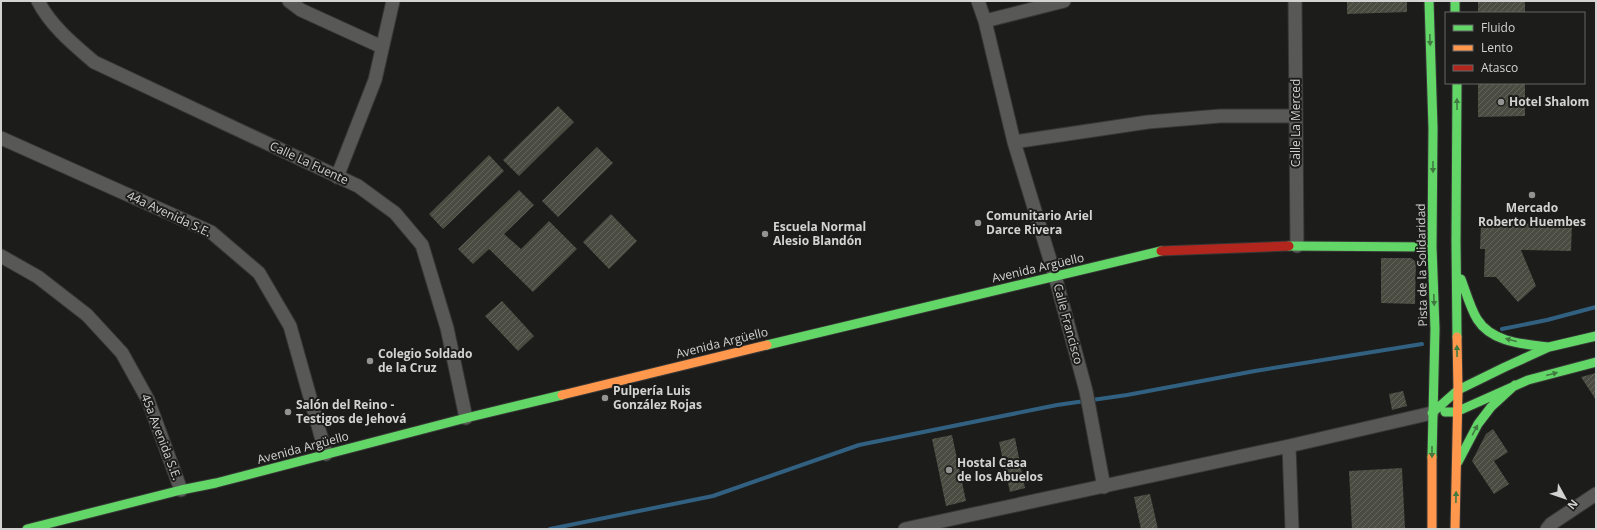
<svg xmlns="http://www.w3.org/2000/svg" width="1597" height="530" font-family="'Open Sans',sans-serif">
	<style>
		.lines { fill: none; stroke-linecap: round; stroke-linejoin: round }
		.stream { stroke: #316080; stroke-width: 4 }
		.building { fill: url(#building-hatch) }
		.street-casing { stroke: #373736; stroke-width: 15 }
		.fast-casing { stroke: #373736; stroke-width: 11 }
		.slow-casing { stroke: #373736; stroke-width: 11 }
		.jam-casing { stroke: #373736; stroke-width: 11 }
		.street { stroke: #585857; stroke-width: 13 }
		.fast { stroke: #63d668; stroke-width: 9 }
		.slow { stroke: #ff974d; stroke-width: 9 }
		.jam { stroke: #b3261e; stroke-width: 9 }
		.oneway { fill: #407a41 }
		.poi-dot { fill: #939492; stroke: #1c1d1a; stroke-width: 1.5 }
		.labels { text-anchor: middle; stroke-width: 4; stroke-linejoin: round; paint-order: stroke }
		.poi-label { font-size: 12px; font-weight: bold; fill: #d3d4d2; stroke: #1c1d1a; text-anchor: start }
		.street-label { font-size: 12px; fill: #d3d4d2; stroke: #1c1d1a }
	</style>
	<defs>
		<pattern id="building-hatch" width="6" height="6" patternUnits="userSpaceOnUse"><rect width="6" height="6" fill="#4a4c42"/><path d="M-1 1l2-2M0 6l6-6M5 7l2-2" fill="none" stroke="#63655c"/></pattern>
	</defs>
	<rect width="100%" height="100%" fill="#1c1c1b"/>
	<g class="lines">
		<path class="stream" d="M1502 329 1547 320 1596 307
			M550 529 713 496 859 445 1057 405 1127 395 1255 371 1422 344"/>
	</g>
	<path class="building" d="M1347 1H1407V12L1347 14Z
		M1478 1H1525V13H1478Z
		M1478 83H1525V116L1478 117Z
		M558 106 574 122 519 176 503 160Z
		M597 147 613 163 558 217 542 201Z
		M489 155 504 171 443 229 429 214Z
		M519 190 534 205 504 234 521 249 549 221 577 249 533 292 489 249 473 264 458 249Z
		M611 214 637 241 609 269 583 242Z
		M1481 223 1572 224 1571 251 1521 250 1536 286 1518 302 1496 277H1484L1485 249H1480Z
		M1381 258H1411L1416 262 1415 304 1381 303Z
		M502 301 534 336 518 351 485 316Z
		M1596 373V400L1581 377Z
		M1403 391 1407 406 1392 410 1389 394Z
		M1493 429 1508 452 1494 461 1509 484 1494 494 1472 461 1486 434Z
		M952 435 966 501 946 506 932 439Z
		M1015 438 1025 488 1010 492 999 442Z
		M1402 468 1405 529H1352L1349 471Z
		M1150 494 1158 529H1141L1134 497Z"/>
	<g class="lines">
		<defs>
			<path id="street" d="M38 1C51 26 73 44 94 62L358 186 395 213 422 245 447 328 466 418
				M289 1 301 10 382 47
				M978 1 985 21 1014 142 1055 276 1086 391 1104 487
				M1295 1 1297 246
				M985 21 1064 1
				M1 138 211 232 259 273 290 326 326 454
				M1014 142 1148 122 1220 116H1296
				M337 177 375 80 393 1
				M1 256 38 277 87 315 122 353 148 400 181 490
				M1289 446 1292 529
				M905 529 1289 446 1432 413
				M1547 529 1551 524 1596 494"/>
			<path id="fast" d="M1429 1 1433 128 1432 247 1435 329 1432 457
				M1455 1V13
				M1457 83 1456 241 1457 337
				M1289 246 1432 247
				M1461 279C1466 292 1470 307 1477 319 1492 343 1524 344 1549 347
				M767 345 1161 251
				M1445 412H1456L1528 380 1596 362
				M1432 413 1458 390 1505 367 1549 347 1596 336
				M1458 462 1478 424 1491 407 1515 385
				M27 529 181 490 216 483 466 418 562 395"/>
			<path id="slow" d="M562 395 767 345
				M1432 457V529
				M1455 529 1458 390 1457 337"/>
			<path id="jam" d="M1161 251 1289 246"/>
		</defs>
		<use href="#street" class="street-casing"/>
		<use href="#fast" class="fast-casing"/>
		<use href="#slow" class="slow-casing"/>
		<use href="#jam" class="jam-casing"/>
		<use href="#street" class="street"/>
		<use href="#fast" class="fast"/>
		<use href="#slow" class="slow"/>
		<use href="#jam" class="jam"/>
	</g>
	<defs><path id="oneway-solid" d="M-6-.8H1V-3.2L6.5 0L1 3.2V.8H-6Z"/></defs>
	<g class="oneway">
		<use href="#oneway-solid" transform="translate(1430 40) rotate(88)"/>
		<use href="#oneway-solid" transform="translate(1457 104) rotate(-91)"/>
		<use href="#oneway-solid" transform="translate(1433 167) rotate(90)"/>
		<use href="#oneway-solid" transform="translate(1434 300) rotate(88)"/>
		<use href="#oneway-solid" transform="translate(1511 340) rotate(-165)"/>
		<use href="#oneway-solid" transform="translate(1457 351) rotate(-91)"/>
		<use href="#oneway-solid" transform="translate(1552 374) rotate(-15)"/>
		<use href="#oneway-solid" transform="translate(1475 430) rotate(-62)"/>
		<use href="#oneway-solid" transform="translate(1432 452) rotate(90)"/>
		<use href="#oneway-solid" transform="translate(1456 497) rotate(-89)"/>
	</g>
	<g class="poi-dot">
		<circle cx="1501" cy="102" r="4"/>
		<circle cx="1532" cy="195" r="4"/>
		<circle cx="978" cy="223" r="4"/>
		<circle cx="765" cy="234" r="4"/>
		<circle cx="370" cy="361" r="4"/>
		<circle cx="605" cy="398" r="4"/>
		<circle cx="288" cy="412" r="4"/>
		<circle cx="949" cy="470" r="4"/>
	</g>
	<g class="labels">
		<g class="poi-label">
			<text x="1509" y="106">Hotel Shalom</text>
			<text x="1532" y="212" text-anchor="middle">Mercado<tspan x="1532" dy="14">Roberto Huembes</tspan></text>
			<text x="986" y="220">Comunitario Ariel<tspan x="986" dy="14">Darce Rivera</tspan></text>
			<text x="773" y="231">Escuela Normal<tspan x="773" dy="14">Alesio Blandón</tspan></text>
			<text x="378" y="358">Colegio Soldado<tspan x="378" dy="14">de la Cruz</tspan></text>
			<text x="613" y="395">Pulpería Luis<tspan x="613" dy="14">González Rojas</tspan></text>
			<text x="296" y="409">Salón del Reino -<tspan x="296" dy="14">Testigos de Jehová</tspan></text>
			<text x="957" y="467">Hostal Casa<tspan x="957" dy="14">de los Abuelos</tspan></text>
		</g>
		<g class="street-label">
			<text transform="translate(1296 123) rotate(-90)" y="4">Calle La Merced</text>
			<text transform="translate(309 163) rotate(25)" y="4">Calle La Fuente</text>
			<text transform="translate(169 214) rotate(25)" y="4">44a Avenida S.E.</text>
			<text transform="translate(1422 265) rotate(-91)" y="4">Pista de la Solidaridad</text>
			<text transform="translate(1038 268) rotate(-13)" y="4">Avenida Argüello</text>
			<text transform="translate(1068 324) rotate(75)" y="4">Calle Francisco</text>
			<text transform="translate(722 343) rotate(-14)" y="4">Avenida Argüello</text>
			<text transform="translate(161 437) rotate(69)" y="4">45a Avenida S.E.</text>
			<text transform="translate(303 448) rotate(-15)" y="4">Avenida Argüello</text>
		</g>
	</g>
	<rect width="1597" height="530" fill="none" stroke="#d3d4d2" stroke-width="4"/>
	<rect x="1445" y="12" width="140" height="72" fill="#1c1d1a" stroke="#656664"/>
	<rect x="1453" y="25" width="20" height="6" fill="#63d668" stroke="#656664"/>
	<text x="1481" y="32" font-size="12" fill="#d3d4d2">Fluido</text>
	<rect x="1453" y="45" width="20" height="6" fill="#ff974d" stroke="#656664"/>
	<text x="1481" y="52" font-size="12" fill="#d3d4d2">Lento</text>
	<rect x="1453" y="65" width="20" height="6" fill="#b3261e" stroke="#656664"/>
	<text x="1481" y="72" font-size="12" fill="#d3d4d2">Atasco</text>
	<g transform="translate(1565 498) rotate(130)" stroke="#1c1d1a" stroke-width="3" paint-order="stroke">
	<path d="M0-3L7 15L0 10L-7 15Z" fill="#d3d4d2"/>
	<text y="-6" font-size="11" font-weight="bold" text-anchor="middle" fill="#d3d4d2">N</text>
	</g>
</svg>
